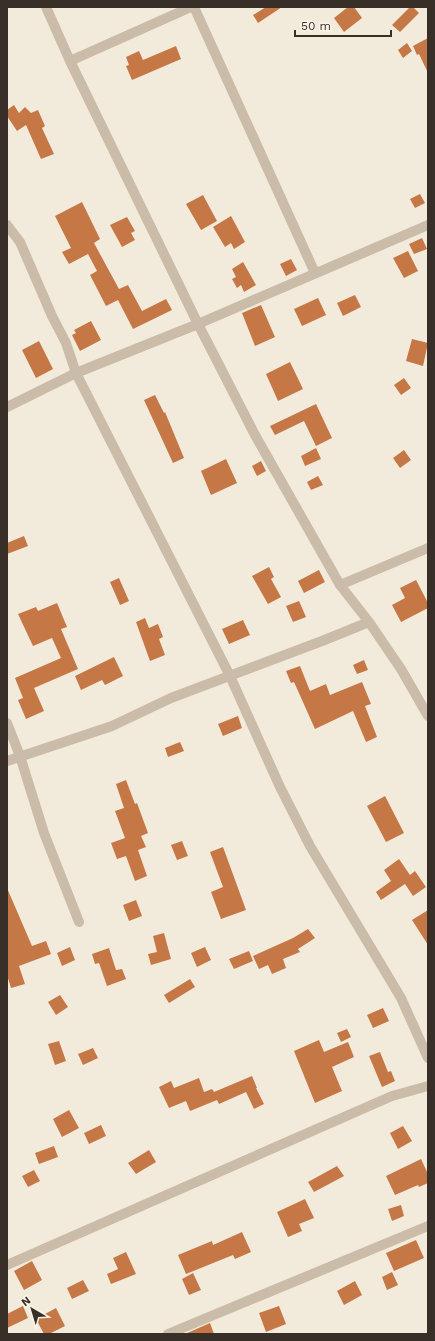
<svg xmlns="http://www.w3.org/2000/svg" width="435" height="1341" font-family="'Work Sans',sans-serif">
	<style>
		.building { fill: #c67746 }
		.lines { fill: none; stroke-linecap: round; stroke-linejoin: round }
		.minor { stroke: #cabca8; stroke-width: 10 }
	</style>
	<rect width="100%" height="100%" fill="#f2ebdc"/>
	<path class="building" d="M266 7H282L258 23 253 15Z
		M348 7H354L362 18 344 32 334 18Z
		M410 7H413L419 13 400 32 392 25Z
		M428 38V73L419 54 417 55 413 46Z
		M407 43 412 51 403 58 398 50Z
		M176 46 181 59 132 80 126 66 129 65 126 57 139 51 143 60Z
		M14 105 19 113 25 107 31 113 38 110 45 126 42 128 54 154 41 159 26 125 17 131 7 116V110Z
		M420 194 425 203 415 208 410 199Z
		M203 195 217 221 201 230 186 204Z
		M82 202 100 239 94 243 119 289 128 285 142 311 166 299 172 310 133 329 118 300 106 306 90 275 97 271 88 254 69 264 62 252 71 248 55 216Z
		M231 216 245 242 234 249 231 243 225 247 213 227Z
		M127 217 135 231 131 233 135 240 122 247 110 225Z
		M422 238 427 249 414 254 409 244Z
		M408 251 418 271 404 278 393 258Z
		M291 259 297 270 286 276 280 264Z
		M243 262 256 285 244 292 241 285 237 288 232 279 236 277 232 269Z
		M355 295 361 307 343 316 337 303Z
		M318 298 326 315 302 326 294 309Z
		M261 305 275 337 255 346 242 313Z
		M91 321 101 340 80 351 72 335 76 333 74 330Z
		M412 339 428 343 423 366 406 361Z
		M39 341 53 369 36 378 22 350Z
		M290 362 303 389 278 401 266 374Z
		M404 378 411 388 401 395 394 385Z
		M155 395 164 413 165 412 184 458 173 463 144 400Z
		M316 404 332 438 316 446 304 421 275 435 270 426Z
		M316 448 321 459 305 466 301 456Z
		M404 450 411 460 400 468 393 458Z
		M226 459 237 483 211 495 201 471Z
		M261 461 266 471 257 476 252 466Z
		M318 476 323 485 311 490 307 482Z
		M24 536 28 546 7 554V543Z
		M269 567 274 577 271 579 281 597 268 604 252 576Z
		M319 570 325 582 304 593 298 581Z
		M119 578 129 601 120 605 110 582Z
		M416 580 428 603V608L401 622 392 605 405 598 400 588Z
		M299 601 306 617 293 622 286 606Z
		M57 603 67 627 61 629 78 669 34 688 44 711 26 719 18 700 23 698 15 678 61 658 52 638 33 646 18 614 36 607 38 611Z
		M145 618 149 628 158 624 163 637 159 639 165 655 150 661 136 622Z
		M243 620 250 635 229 644 222 629Z
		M114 657 123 676 105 685 102 680 81 690 75 676Z
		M364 660 368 670 357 674 353 665Z
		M300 666 310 691 326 684 330 695 362 682 371 704 365 706 377 737 366 742 353 711 315 729 294 682 291 683 286 671Z
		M238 716 242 728 223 736 218 724Z
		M180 742 184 751 168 757 165 748Z
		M126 780 135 804 137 803 148 833 141 836 146 847 138 850 147 876 135 881 126 856 117 859 111 843 125 838 115 811 124 808 116 784Z
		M385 796 404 833 386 842 367 806Z
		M182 841 188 856 177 860 171 845Z
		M223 847 246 910 221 919 211 892 223 887 210 852Z
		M399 859 410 875 415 871 426 887 413 896 405 884 381 900 376 892 391 881 384 870Z
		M7 888 32 946 46 941 51 954 19 966 25 984 11 988 7 975Z
		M136 900 142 916 129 921 123 905Z
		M428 910V945L412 920Z
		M308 929 315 938 298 949 300 952 283 959 286 968 272 974 268 965 259 969 253 956 293 938Z
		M164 933 171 959 151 965 148 954 157 952 153 936Z
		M70 947 75 960 62 966 57 953Z
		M205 947 211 960 197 967 191 953Z
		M109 948 116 970 122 969 126 979 107 986 99 963 95 964 92 954Z
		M249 951 253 961 234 969 229 959Z
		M190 979 195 987 169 1003 164 995Z
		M60 995 68 1007 56 1015 48 1002Z
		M383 1008 389 1021 373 1028 367 1015Z
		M347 1029 351 1037 341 1042 337 1033Z
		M319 1040 324 1052 348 1042 354 1057 332 1067 342 1091 315 1103 294 1051Z
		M59 1041 66 1061 55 1065 48 1044Z
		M93 1048 98 1058 83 1065 78 1054Z
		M380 1052 388 1072 391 1071 395 1081 382 1087 369 1056Z
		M252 1076 257 1088H256L264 1104 254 1109 246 1092 219 1104 215 1096 217 1100 190 1111 186 1101 169 1108 159 1087 171 1081 174 1088 199 1078 204 1092 212 1089 214 1092Z
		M69 1110 79 1128 62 1137 53 1119Z
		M101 1125 106 1136 89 1144 84 1133Z
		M403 1126 412 1141 398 1149 390 1133Z
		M54 1146 58 1157 39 1164 35 1153Z
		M149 1150 156 1162 136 1174 128 1163Z
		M421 1159 428 1174V1183L419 1187 418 1185 395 1195 386 1176Z
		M337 1166 344 1176 314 1192 308 1182Z
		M34 1170 40 1181 28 1187 22 1176Z
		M305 1199 314 1218 299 1224 302 1231 288 1237 277 1212Z
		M401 1205 404 1216 392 1221 388 1209Z
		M242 1232 251 1252 235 1259 233 1255 186 1274 178 1255 212 1241 213 1245Z
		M416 1240 424 1258 394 1271 386 1253Z
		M126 1252 136 1274 111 1284 107 1274 118 1269 113 1258Z
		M32 1261 42 1280 24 1290 14 1271Z
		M392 1272 398 1285 387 1290 382 1277Z
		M193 1273 201 1290 189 1295 182 1279Z
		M83 1280 89 1291 72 1299 67 1288Z
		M355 1281 362 1295 344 1305 337 1291Z
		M23 1306 28 1318 7 1328V1314Z
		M279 1306 286 1324 266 1332 259 1313Z
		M56 1308 65 1326 49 1334H44L36 1319Z
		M210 1323 214 1334H185Z"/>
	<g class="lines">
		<path class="minor" d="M46 7 70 61 198 324 255 435 340 585 369 622 401 669 428 716
			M194 7 315 273
			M70 61 191 7
			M7 225 20 242 52 316 66 343 76 373 230 676 280 787 310 846 401 998 428 1058
			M7 407 76 373 198 324 428 225
			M340 585 428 548
			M7 723 20 756 44 833 79 922
			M7 761 112 726 171 698 322 641 369 622
			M7 1265 392 1096 428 1086
			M168 1334 428 1226"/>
	</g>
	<rect width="435" height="1341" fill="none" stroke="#372f28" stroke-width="16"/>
	<g transform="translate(32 1309) rotate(322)" stroke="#faf4e8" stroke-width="3" paint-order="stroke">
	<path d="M0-3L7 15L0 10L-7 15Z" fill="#372f28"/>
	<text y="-6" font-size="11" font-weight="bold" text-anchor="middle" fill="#372f28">N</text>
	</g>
	<path d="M295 30v6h96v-6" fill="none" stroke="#372f28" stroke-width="2"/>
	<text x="301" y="30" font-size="12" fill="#372f28" stroke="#faf4e8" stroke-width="3" paint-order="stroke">50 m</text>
</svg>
